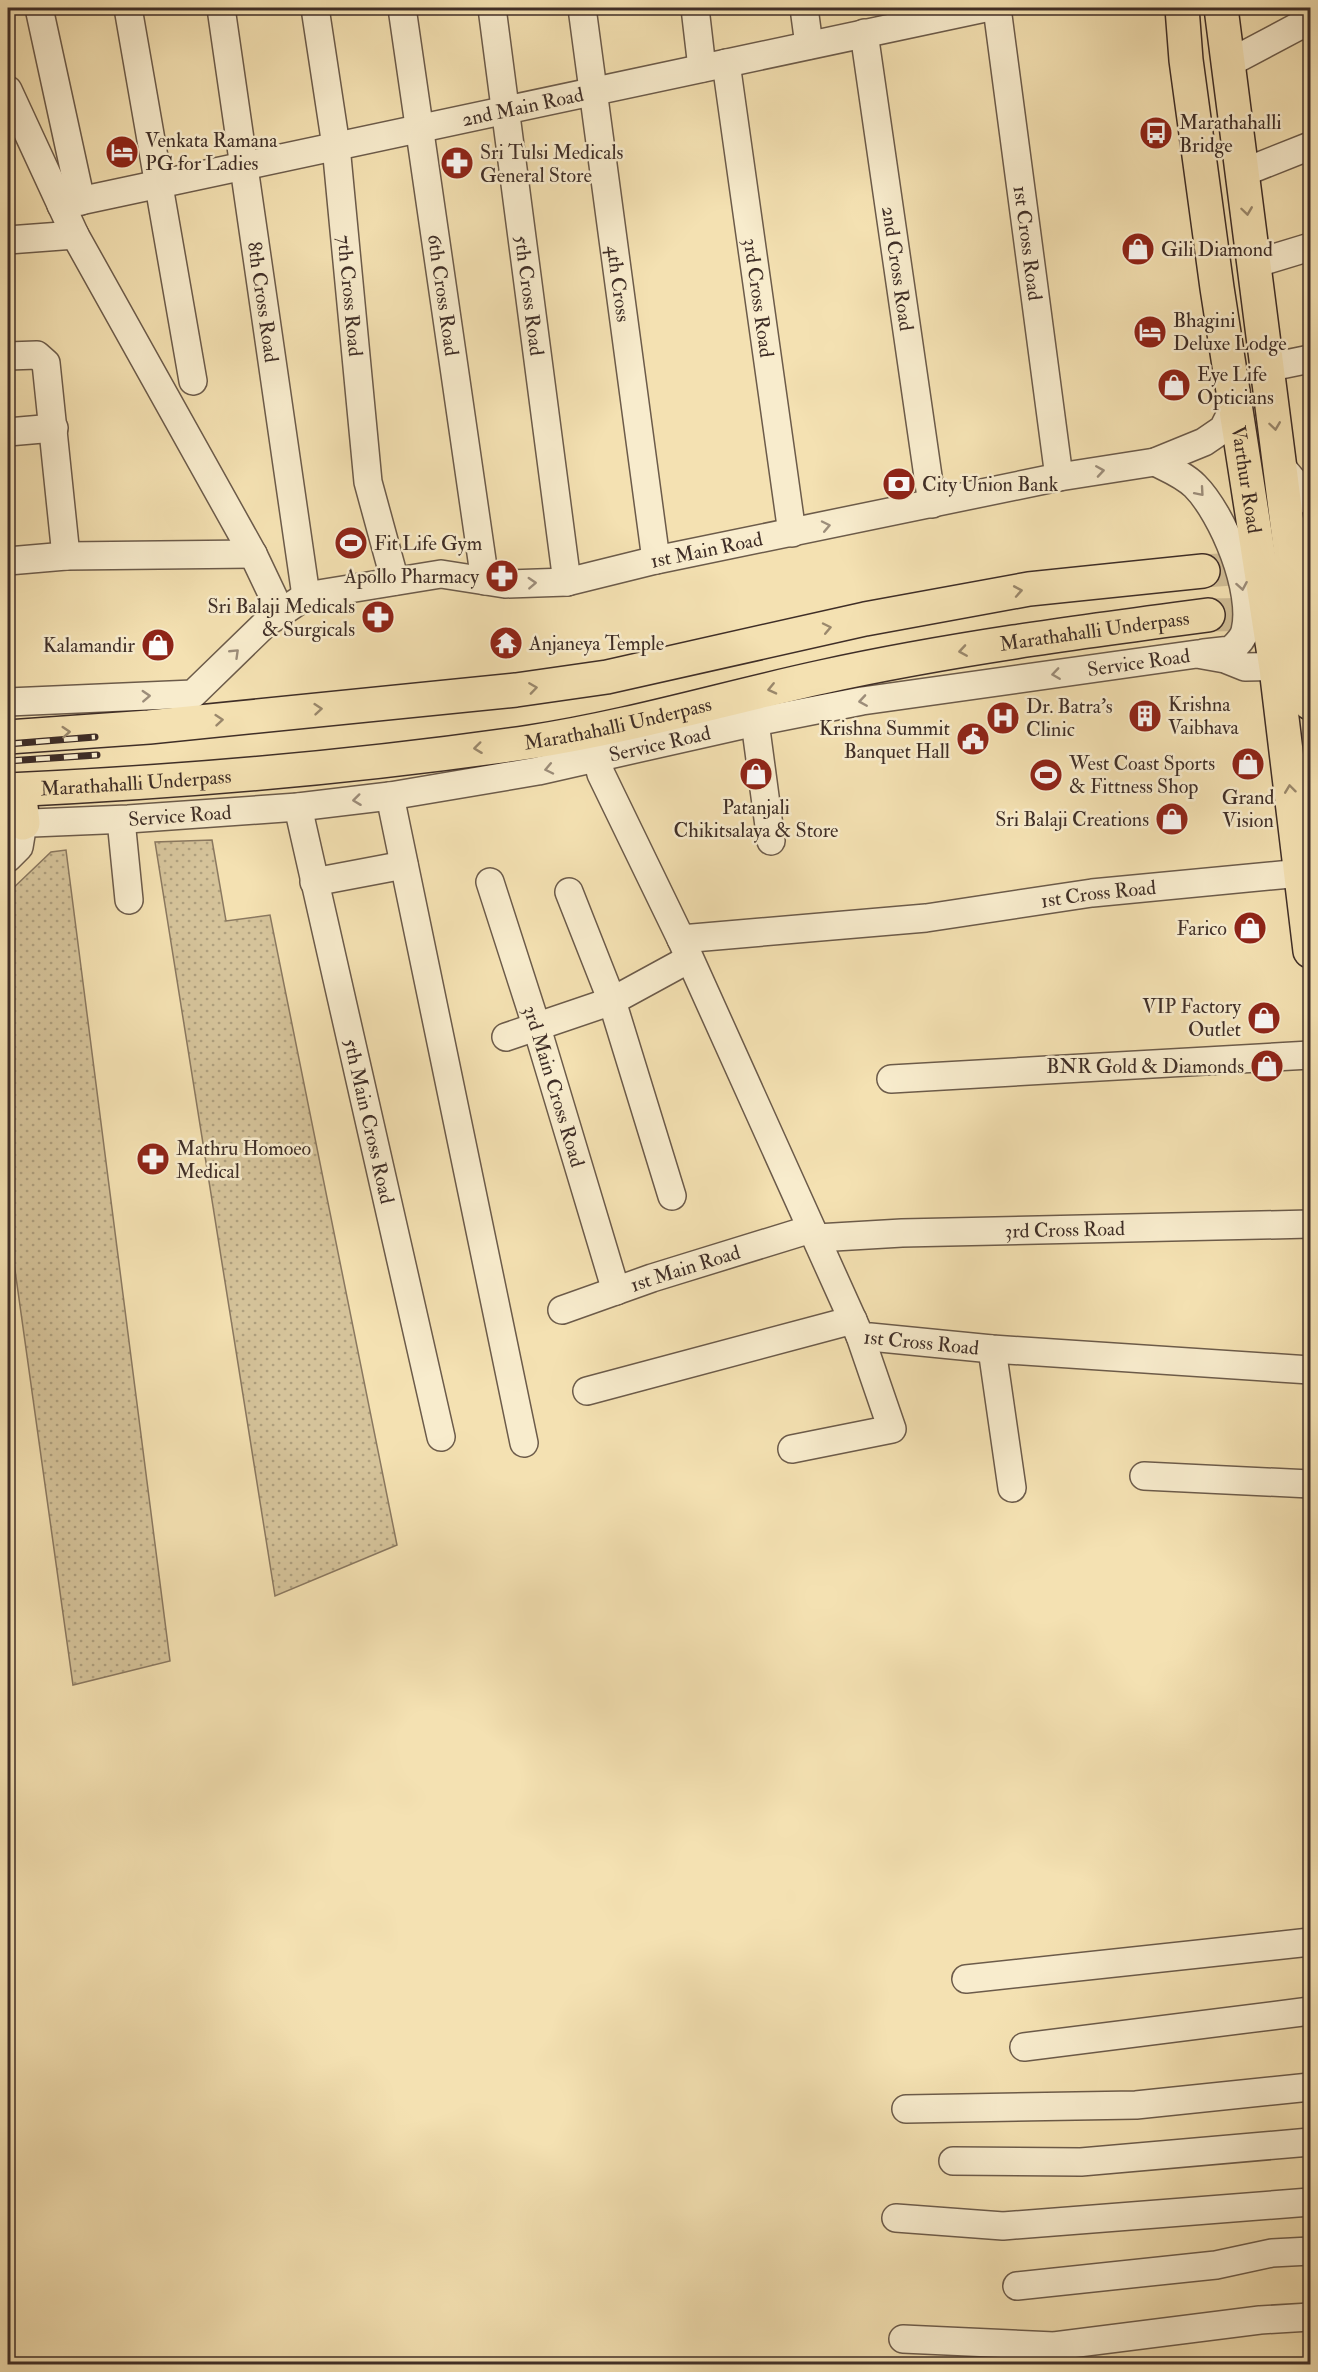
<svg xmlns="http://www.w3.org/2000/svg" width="1318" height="2372" font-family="'IM FELL Double Pica',serif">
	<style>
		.grass { fill: url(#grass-dots); stroke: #8a7860; stroke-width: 1.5 }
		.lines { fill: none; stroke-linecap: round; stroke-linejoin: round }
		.highway-tunnel { stroke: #d0bd96; stroke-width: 33; stroke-dasharray: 33 16; stroke-linecap: butt }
		.minor-casing { stroke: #6c5b4a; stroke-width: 30 }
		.major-casing { stroke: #3f2e27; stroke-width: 36 }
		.highway-casing { stroke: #3f2e27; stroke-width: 36 }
		.minor { stroke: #f8eccd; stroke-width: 27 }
		.major { stroke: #f4e1b2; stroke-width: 33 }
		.highway { stroke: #f4e1b2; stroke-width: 33 }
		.rail-casing { stroke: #3f2e27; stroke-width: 7 }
		.rail { stroke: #f8eccd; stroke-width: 4.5; stroke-dasharray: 14; stroke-linecap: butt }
		.oneway { stroke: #9a886c }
		.oneway2 { stroke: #9c8d7a }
		.labels { text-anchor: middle; stroke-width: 5; stroke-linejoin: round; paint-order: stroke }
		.street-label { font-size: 20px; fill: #3f2e27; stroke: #f8eccd }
		.poi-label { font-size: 20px; fill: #3f2e27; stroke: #f8eccd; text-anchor: start }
	</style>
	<defs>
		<pattern id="grass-dots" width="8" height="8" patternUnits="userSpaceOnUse" patternTransform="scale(1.5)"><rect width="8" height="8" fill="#d5c39a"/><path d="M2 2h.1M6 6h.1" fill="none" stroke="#ae9f7e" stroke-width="1.8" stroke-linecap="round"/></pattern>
	</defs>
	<rect width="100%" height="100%" fill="#f4e1b2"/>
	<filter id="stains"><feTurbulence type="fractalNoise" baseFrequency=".00333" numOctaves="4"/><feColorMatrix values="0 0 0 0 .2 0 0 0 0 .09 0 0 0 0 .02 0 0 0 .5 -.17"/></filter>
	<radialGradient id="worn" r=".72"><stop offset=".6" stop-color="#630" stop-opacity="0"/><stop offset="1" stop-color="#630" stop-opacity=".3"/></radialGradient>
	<path class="grass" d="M212 840 226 921 270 915 397 1545 275 1596 155 842Z
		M66 850 170 1661 73 1685 8 1220V893L51 852Z"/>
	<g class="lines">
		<path class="highway-tunnel" d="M1203 571 1310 564
			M1208 615 1279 614"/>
		<defs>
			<g id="minor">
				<path d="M39 8 81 201"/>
				<path d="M128 8 193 381"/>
				<path id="s1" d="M221 8 306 596"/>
				<path id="s2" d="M315 8 336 146 368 482 395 581"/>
				<path id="s3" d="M402 8 485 581"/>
				<path id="s4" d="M492 8 567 582"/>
				<path id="s5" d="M582 8 656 560"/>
				<path d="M695 8 702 68"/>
				<path d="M804 8 809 45"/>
				<path id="s6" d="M997 8 1059 477"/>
				<path id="s7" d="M864 33 932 504"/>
				<path id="s8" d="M726 63 792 533"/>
				<path d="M1229 63 1310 20"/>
				<path d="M8 90 75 235 253 554 281 613"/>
				<path d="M1242 173 1310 146"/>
				<path id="s9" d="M61 205 985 8"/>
				<path d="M8 240 75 235"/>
				<path d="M1254 264 1310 247"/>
				<path d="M8 356 37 355 46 363 66 556"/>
				<path d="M1266 368 1310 359"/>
				<path d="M8 432 54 428"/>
				<path d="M1155 462C1169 469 1184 475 1195 486 1223 514 1255 592 1245 631 1243 639 1237 644 1231 650L1204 653"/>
				<path d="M1280 465 1310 501"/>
				<path d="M8 561 66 556 253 554"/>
				<path id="s10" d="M8 702 193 694 266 623 306 596 441 574 505 584 567 582 656 560 1059 477 1155 462 1204 442 1223 429 1234 407"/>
				<path d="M755 722 771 841"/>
				<path id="s11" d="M597 759 601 774 681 939 860 1336 992 1349 1310 1370"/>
				<path d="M390 796 524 1443"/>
				<path id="s12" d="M298 807 441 1437"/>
				<path d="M121 820 129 900"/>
				<path id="s13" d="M8 824 128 819 298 807 390 796 538 771 755 722 862 701 1197 654 1225 659 1245 667 1295 666"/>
				<path d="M8 858 19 847 23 823"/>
				<path d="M314 882 404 865"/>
				<path id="s14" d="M490 882 537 1028 616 1291"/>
				<path d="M569 892 612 1001 672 1196"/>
				<path id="s15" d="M681 939 926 918 1092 893 1301 873"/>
				<path d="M506 1037 612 1001 689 959"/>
				<path d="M891 1079 1310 1055"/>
				<path id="s16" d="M817 1238 902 1233 1310 1224"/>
				<path id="s17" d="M562 1310 652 1278 811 1229"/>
				<path d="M992 1349 1012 1488"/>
				<path d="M587 1391 853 1320"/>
				<path d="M792 1449 892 1429 860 1336"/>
				<path d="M1144 1476 1310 1484"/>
				<path d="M966 1979 1310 1942"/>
				<path d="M1024 2047 1310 2011"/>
				<path d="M906 2109 1136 2105 1310 2087"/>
				<path d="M953 2161 1081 2162 1310 2142"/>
				<path d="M896 2218 1003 2226 1310 2202"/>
				<path d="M1017 2286 1216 2265 1272 2253 1310 2251"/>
				<path d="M903 2339 1054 2346 1260 2320 1310 2317"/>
			</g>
			<g id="major">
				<path id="s18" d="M1182 8 1186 60 1217 288 1276 668 1310 951"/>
				<path d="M1221 8 1310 703"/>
			</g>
			<g id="highway">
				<path d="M8 737 149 727 516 690 607 677 865 619 1029 589 1203 571"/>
				<path id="s19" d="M8 790C182 782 357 767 530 742 629 727 725 698 822 677 950 649 1079 632 1208 615"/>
				<path d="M19 790 23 823"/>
			</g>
		</defs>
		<use href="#minor" class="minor-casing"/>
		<use href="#major" class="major-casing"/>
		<use href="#highway" class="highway-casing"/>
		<use href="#minor" class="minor"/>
		<use href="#major" class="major"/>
		<use href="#highway" class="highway"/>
		<defs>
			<path id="rail" d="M8 744 95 737
				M8 761 97 755"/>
		</defs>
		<use href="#rail" class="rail-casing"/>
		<use href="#rail" class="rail"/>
	</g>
	<defs><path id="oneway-chevron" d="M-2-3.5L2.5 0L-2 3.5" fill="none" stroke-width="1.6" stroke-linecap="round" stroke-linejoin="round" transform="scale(1.5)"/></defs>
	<g class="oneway">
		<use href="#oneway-chevron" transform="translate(1247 211) rotate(82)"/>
		<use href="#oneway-chevron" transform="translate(1275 426) rotate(82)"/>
		<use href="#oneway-chevron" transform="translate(1018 591) rotate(-10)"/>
		<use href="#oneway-chevron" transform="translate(827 628) rotate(-12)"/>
		<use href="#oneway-chevron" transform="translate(963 651) rotate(171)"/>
		<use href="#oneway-chevron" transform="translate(533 688) rotate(-8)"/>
		<use href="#oneway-chevron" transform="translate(772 689) rotate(167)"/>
		<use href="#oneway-chevron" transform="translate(318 709) rotate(-5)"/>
		<use href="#oneway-chevron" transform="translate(219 720) rotate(-5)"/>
		<use href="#oneway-chevron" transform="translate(66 732) rotate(-4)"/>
		<use href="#oneway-chevron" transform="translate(478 748) rotate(173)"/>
		<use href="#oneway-chevron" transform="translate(1290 789) rotate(-97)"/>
	</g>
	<g class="oneway2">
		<use href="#oneway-chevron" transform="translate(1100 471) rotate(-9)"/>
		<use href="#oneway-chevron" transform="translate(1200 492) rotate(49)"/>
		<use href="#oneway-chevron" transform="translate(826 526) rotate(-12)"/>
		<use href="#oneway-chevron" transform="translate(532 583) rotate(-3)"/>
		<use href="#oneway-chevron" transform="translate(1242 586) rotate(80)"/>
		<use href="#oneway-chevron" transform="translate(235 653) rotate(-44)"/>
		<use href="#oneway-chevron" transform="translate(1056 674) rotate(172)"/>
		<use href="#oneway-chevron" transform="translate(146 696) rotate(-3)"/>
		<use href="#oneway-chevron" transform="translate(863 701) rotate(171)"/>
		<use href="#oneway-chevron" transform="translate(549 769) rotate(168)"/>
		<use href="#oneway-chevron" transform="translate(357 800) rotate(173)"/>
	</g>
	<defs>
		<symbol id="bus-disc" viewBox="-11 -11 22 22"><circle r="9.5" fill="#8f2418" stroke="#f8eccd"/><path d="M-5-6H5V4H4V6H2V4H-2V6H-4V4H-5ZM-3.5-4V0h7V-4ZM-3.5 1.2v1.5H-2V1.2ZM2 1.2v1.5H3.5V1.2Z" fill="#fff"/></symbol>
		<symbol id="hotel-disc" viewBox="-11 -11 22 22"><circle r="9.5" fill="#8f2418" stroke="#f8eccd"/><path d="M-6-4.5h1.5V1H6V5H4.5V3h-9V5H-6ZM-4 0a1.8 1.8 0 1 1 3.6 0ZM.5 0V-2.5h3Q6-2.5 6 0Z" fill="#fff"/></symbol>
		<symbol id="pharmacy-disc" viewBox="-11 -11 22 22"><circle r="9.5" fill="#8f2418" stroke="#f8eccd"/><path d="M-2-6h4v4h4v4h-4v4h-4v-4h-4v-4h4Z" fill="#fff"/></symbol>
		<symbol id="shop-disc" viewBox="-11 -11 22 22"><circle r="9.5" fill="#8f2418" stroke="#f8eccd"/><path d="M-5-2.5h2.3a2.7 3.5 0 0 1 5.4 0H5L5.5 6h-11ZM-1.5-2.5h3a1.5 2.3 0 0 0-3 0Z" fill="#fff"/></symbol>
		<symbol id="bank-disc" viewBox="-11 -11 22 22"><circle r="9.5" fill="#8f2418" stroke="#f8eccd"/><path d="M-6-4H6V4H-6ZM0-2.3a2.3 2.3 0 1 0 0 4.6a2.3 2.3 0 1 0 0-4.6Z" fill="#fff"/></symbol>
		<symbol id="stadium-disc" viewBox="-11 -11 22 22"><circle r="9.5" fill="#8f2418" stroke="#f8eccd"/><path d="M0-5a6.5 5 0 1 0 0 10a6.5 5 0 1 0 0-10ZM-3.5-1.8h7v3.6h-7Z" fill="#fff"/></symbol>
		<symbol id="temple-disc" viewBox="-11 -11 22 22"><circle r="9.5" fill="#8f2418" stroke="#f8eccd"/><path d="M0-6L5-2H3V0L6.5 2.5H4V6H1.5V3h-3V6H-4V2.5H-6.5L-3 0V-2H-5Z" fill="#fff"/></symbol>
		<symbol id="building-disc" viewBox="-11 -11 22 22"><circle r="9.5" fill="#8f2418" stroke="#f8eccd"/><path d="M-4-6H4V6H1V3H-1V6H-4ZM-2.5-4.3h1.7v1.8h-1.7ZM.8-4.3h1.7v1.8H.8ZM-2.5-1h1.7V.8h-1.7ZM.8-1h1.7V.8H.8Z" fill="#fff"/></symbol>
		<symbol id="hospital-disc" viewBox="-11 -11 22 22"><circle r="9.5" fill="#8f2418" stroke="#f8eccd"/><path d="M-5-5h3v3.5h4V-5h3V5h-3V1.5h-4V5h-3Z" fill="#fff"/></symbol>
		<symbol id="civic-disc" viewBox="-11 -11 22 22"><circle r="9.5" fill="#8f2418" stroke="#f8eccd"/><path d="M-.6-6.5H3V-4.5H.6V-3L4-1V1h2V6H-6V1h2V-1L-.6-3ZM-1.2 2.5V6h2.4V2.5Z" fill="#fff"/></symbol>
	</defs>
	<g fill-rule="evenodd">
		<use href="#bus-disc" x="1137" y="114" width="38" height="38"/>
		<use href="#hotel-disc" x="103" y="133" width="38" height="38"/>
		<use href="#pharmacy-disc" x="438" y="144" width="38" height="38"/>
		<use href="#shop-disc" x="1119" y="230" width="38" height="38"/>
		<use href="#hotel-disc" x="1131" y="313" width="38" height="38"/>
		<use href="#shop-disc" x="1155" y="366" width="38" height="38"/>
		<use href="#bank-disc" x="880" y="465" width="38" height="38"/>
		<use href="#stadium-disc" x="332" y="524" width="38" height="38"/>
		<use href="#pharmacy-disc" x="483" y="557" width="38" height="38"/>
		<use href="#pharmacy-disc" x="359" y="598" width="38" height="38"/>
		<use href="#temple-disc" x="487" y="624" width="38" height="38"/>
		<use href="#shop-disc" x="139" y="626" width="38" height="38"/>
		<use href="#building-disc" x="1126" y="697" width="38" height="38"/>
		<use href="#hospital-disc" x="984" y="699" width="38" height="38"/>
		<use href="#civic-disc" x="954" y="720" width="38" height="38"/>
		<use href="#shop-disc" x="1229" y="745" width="38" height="38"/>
		<use href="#shop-disc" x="737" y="755" width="38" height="38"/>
		<use href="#stadium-disc" x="1027" y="756" width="38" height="38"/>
		<use href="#shop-disc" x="1153" y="800" width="38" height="38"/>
		<use href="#shop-disc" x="1231" y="909" width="38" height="38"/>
		<use href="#shop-disc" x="1245" y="999" width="38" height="38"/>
		<use href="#shop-disc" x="1248" y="1047" width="38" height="38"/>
		<use href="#pharmacy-disc" x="134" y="1140" width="38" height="38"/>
	</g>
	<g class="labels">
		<g class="street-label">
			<text dy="7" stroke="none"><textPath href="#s9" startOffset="472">2nd Main Road</textPath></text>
			<text dy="7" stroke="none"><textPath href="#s6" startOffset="237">1st Cross Road</textPath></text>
			<text dy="7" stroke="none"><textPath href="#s7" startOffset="238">2nd Cross Road</textPath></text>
			<text dy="7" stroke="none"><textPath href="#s5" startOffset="278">4th Cross</textPath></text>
			<text dy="7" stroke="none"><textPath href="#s3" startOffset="290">6th Cross Road</textPath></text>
			<text dy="7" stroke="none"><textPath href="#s4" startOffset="290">5th Cross Road</textPath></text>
			<text dy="7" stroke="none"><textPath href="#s2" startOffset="290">7th Cross Road</textPath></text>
			<text dy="7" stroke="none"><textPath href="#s8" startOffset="237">3rd Cross Road</textPath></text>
			<text dy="7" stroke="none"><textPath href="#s1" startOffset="297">8th Cross Road</textPath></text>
			<text dy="7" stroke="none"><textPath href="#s18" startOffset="476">Varthur Road</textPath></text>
			<text dy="7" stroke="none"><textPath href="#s10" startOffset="742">1st Main Road</textPath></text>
			<text dy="7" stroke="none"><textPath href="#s19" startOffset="1100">Marathahalli Underpass</textPath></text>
			<text dy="7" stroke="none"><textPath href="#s13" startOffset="1144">Service Road</textPath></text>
			<text dy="7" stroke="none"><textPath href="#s19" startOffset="614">Marathahalli Underpass</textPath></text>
			<text dy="7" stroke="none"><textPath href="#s13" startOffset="658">Service Road</textPath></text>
			<text dy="7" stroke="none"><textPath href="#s19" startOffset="128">Marathahalli Underpass</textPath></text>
			<text dy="7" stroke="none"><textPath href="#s13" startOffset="172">Service Road</textPath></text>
			<text dy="7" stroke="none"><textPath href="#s15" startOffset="420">1st Cross Road</textPath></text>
			<text dy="7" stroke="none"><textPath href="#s14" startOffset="214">3rd Main Cross Road</textPath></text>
			<text dy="7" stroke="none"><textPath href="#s12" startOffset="322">5th Main Cross Road</textPath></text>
			<text dy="7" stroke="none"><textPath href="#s16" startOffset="248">3rd Cross Road</textPath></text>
			<text dy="7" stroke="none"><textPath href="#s17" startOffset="130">1st Main Road</textPath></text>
			<text dy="7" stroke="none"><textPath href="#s11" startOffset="696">1st Cross Road</textPath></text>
		</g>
		<g class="poi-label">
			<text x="1179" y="129">Marathahalli<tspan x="1179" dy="23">Bridge</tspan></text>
			<text x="145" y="147">Venkata Ramana<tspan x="145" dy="23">PG for Ladies</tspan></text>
			<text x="480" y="159">Sri Tulsi Medicals<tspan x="480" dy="23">General Store</tspan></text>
			<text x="1161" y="256">Gili Diamond</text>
			<text x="1173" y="327">Bhagini<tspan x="1173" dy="23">Deluxe Lodge</tspan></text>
			<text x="1197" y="381">Eye Life<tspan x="1197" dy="23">Opticians</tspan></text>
			<text x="922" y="491">City Union Bank</text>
			<text x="374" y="550">Fit Life Gym</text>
			<text x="479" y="583" text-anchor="end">Apollo Pharmacy</text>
			<text x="355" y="613" text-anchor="end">Sri Balaji Medicals<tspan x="355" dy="23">&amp; Surgicals</tspan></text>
			<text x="529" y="650">Anjaneya Temple</text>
			<text x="135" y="652" text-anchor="end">Kalamandir</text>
			<text x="1168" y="711">Krishna<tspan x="1168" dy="23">Vaibhava</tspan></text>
			<text x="1026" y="713">Dr. Batra's<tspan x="1026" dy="23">Clinic</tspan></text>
			<text x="950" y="735" text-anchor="end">Krishna Summit<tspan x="950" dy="23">Banquet Hall</tspan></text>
			<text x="1069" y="770">West Coast Sports<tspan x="1069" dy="23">&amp; Fittness Shop</tspan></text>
			<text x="1248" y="804" text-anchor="middle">Grand<tspan x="1248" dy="23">Vision</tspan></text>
			<text x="756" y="814" text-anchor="middle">Patanjali<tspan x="756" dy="23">Chikitsalaya &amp; Store</tspan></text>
			<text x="1149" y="826" text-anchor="end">Sri Balaji Creations</text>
			<text x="1227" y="935" text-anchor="end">Farico</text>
			<text x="1241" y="1013" text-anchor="end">VIP Factory<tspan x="1241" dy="23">Outlet</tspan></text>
			<text x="1244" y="1073" text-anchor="end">BNR Gold &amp; Diamonds</text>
			<text x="176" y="1155">Mathru Homoeo<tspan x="176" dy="23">Medical</tspan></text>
		</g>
	</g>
	<rect width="1318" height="2372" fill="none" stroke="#f4e1b2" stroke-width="30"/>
	<rect x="9" y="9" width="1300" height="2354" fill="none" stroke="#3f2e27" stroke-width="3"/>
	<rect x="15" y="15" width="1288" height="2342" fill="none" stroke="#3f2e27" stroke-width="1.5"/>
	<rect width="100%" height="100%" filter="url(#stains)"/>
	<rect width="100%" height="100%" fill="url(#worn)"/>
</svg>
